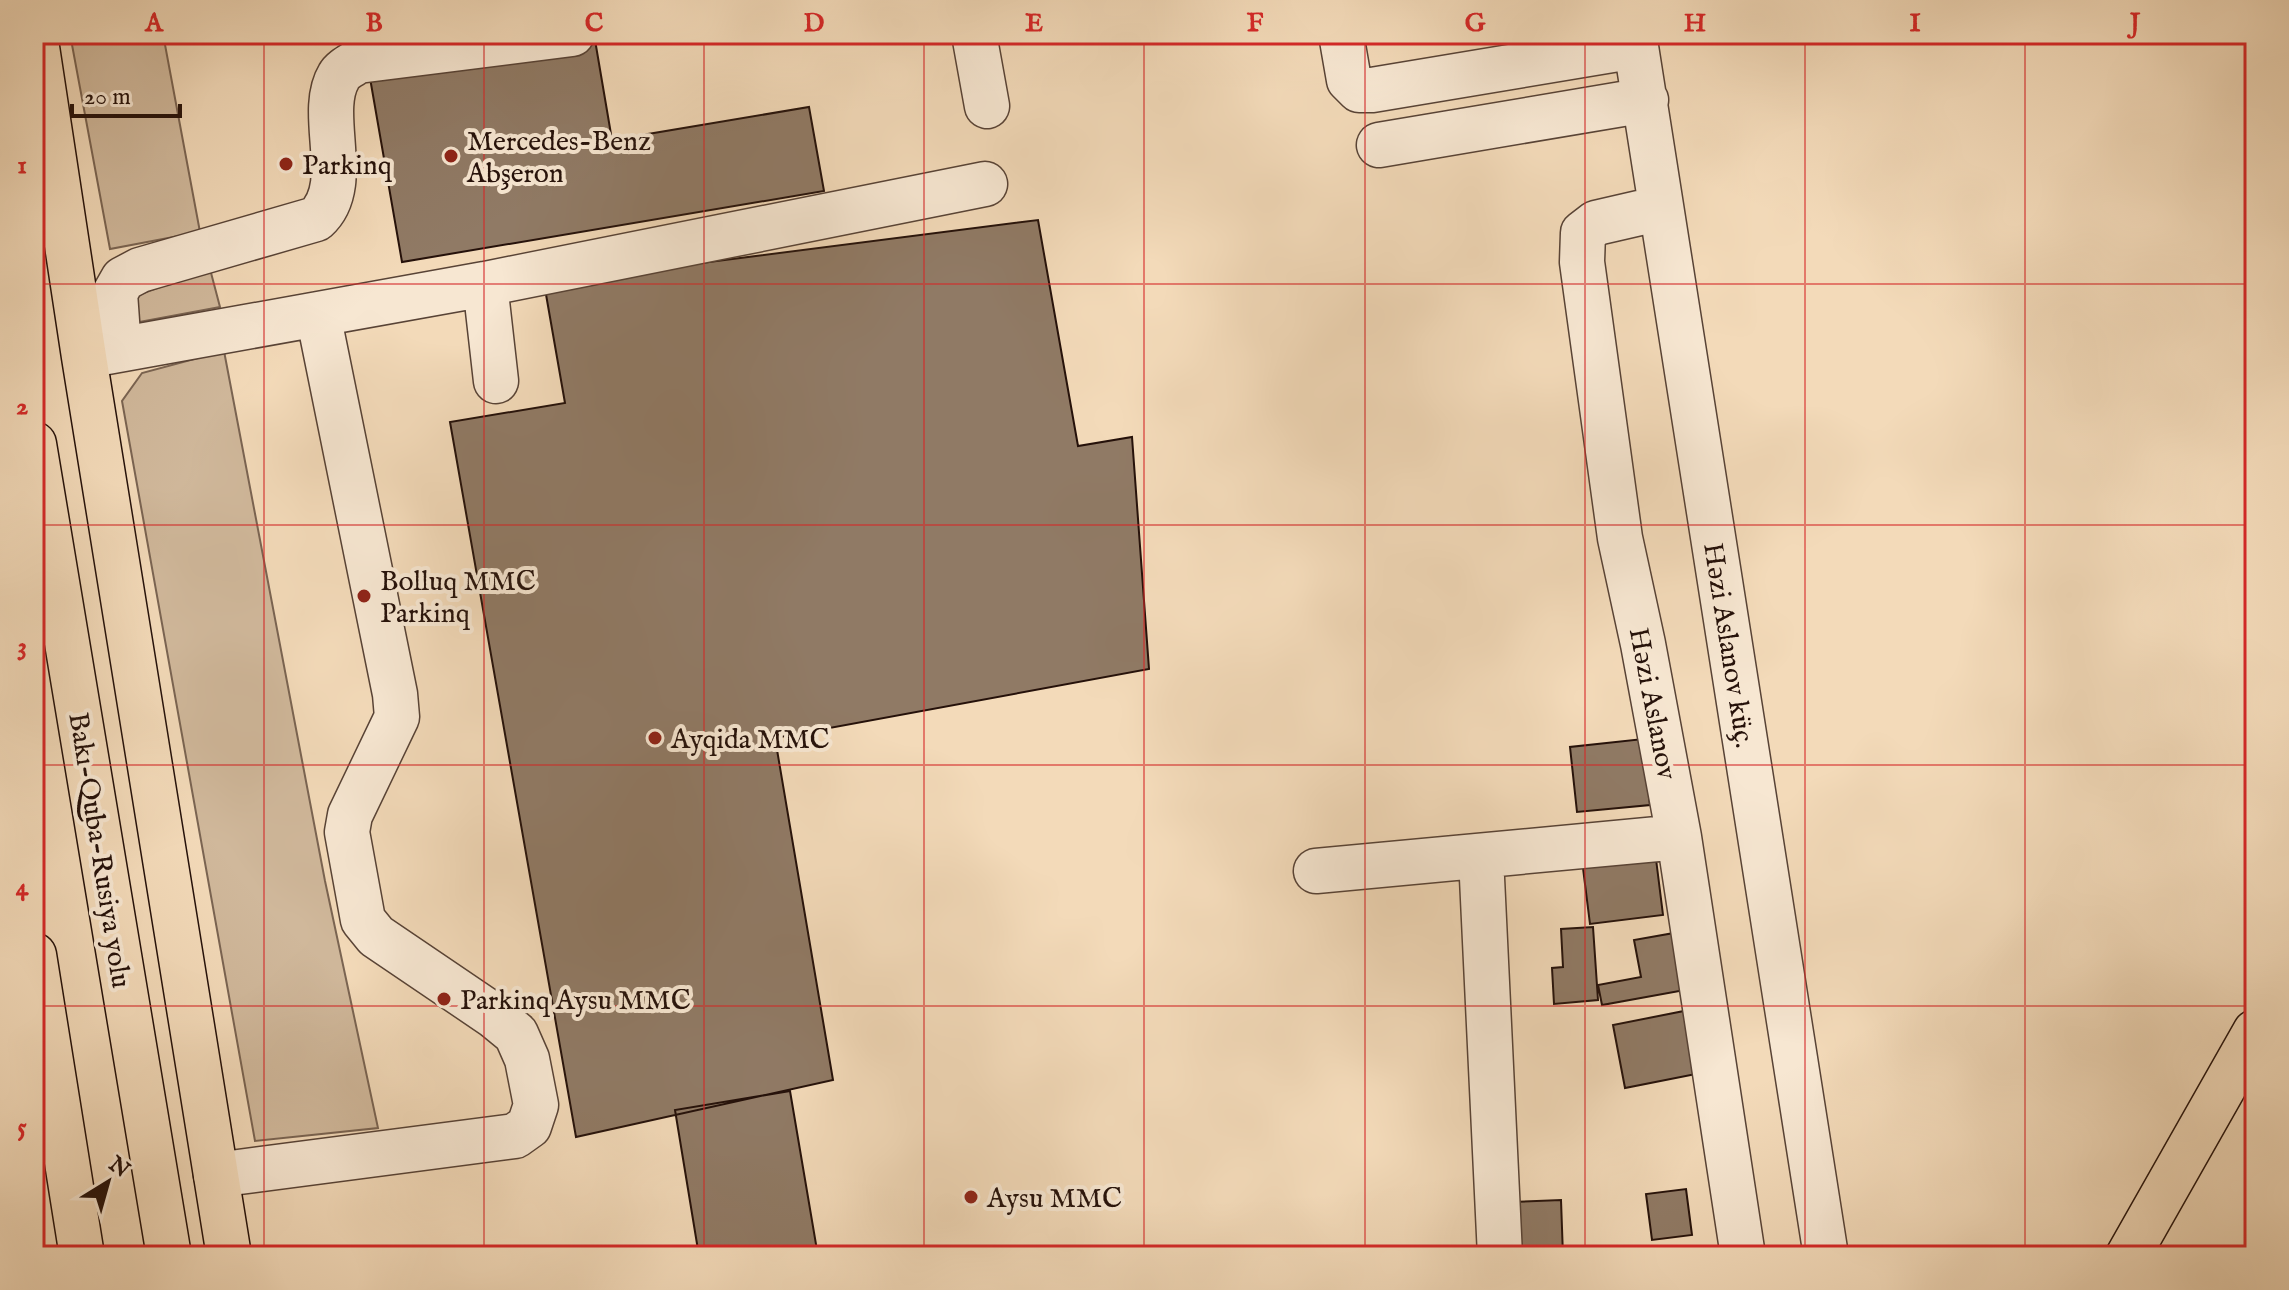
<svg xmlns="http://www.w3.org/2000/svg" width="2289" height="1290" font-family="'IM FELL English',serif">
	<style>
		.green { fill: #d0b89b; stroke: #7a6452; stroke-width: 2 }
		.building { fill: #907a65; stroke: #25110a; stroke-width: 2 }
		.lines { fill: none; stroke-linecap: round; stroke-linejoin: round }
		.minor-casing { stroke: #584336; stroke-width: 47 }
		.major-casing { stroke: #25110a; stroke-width: 47 }
		.highway-casing { stroke: #25110a; stroke-width: 47 }
		.minor { stroke: #f7e7d2; stroke-width: 44 }
		.major { stroke: #f3dab9; stroke-width: 44 }
		.highway { stroke: #f3dab9; stroke-width: 44 }
		.grid { fill: none; stroke: #d62828; stroke-width: 2; stroke-opacity: 0.55 }
		.poi-dot { fill: #8f2418; stroke: #f7e7d2; stroke-width: 3 }
		.labels { text-anchor: middle; stroke-width: 8; stroke-linejoin: round; paint-order: stroke }
		.poi-label { font-size: 28px; fill: #25110a; stroke: #f7e7d2; text-anchor: start }
		.street-label { font-size: 28px; fill: #25110a; stroke: #f7e7d2 }
		.neatline { fill: none; stroke: #d62828; stroke-width: 3 }
		.grid-label { font-size: 26px; text-anchor: middle; font-weight: bold; fill: #d62828 }
	</style>
	<rect width="100%" height="100%" fill="#f3dab9"/>
	<filter id="stains"><feTurbulence type="fractalNoise" baseFrequency=".0025" numOctaves="4"/><feColorMatrix values="0 0 0 0 .2 0 0 0 0 .09 0 0 0 0 .02 0 0 0 .5 -.17"/></filter>
	<radialGradient id="worn" r=".72"><stop offset=".6" stop-color="#630" stop-opacity="0"/><stop offset="1" stop-color="#630" stop-opacity=".3"/></radialGradient>
	<path class="green" d="M70 34H163L200 232 110 249Z
		M210 269 220 307 134 323 138 295Z
		M224 351 325 881 378 1128 255 1141 122 401 142 373Z"/>
	<path class="building" d="M595 40 612 140 809 107 824 191 402 262 370 78Z
		M1038 220 1078 446 1132 437 1149 669 775 738 833 1080 576 1137 450 422 565 403 544 283Z
		M1643 739 1650 805 1577 812 1570 747Z
		M1656 859 1663 915 1590 924 1583 868Z
		M1593 927 1598 1000 1554 1004 1552 968 1563 967 1561 929Z
		M1674 933 1685 990 1602 1005 1598 985 1641 977 1634 940Z
		M1684 1011 1696 1074 1625 1088 1613 1025Z
		M790 1091 818 1256H699L675 1110Z
		M1686 1189 1692 1235 1652 1240 1646 1194Z
		M1561 1200 1563 1256H1513L1511 1202Z"/>
	<g class="lines">
		<defs>
			<path id="minor" d="M974 34 987 106
				M1341 34 1349 80 1359 90H1372L1636 46
				M1634 34 1826 1256
				M1379 145 1646 100
				M1661 208 1596 223 1583 233 1582 262 1620 538 1643 644 1679 837 1743 1256
				M485 284 985 184
				M119 349 115 293 123 279 140 270 316 219C354 185 316 114 339 76 342 70 352 65 358 61L572 34
				M90 355 485 284 496 381
				M1481 857 1500 1256
				M1316 871 1679 837
				M216 1175 515 1136 529 1126 536 1105 527 1059 516 1034 494 1016 376 936 363 920 347 832 350 815 397 717 395 694 318 314"/>
			<path id="major" d="M2128 1256 2255 1032"/>
			<path id="highway" d="M35 34 84 357 229 1256
				M34 444 169 1256
				M34 955 82 1256"/>
		</defs>
		<use href="#minor" class="minor-casing"/>
		<use href="#major" class="major-casing"/>
		<use href="#highway" class="highway-casing"/>
		<use href="#minor" class="minor"/>
		<use href="#major" class="major"/>
		<use href="#highway" class="highway"/>
	</g>
	<path class="grid" d="M264 34V1256M484 34V1256M704 34V1256M924 34V1256M1144 34V1256M1365 34V1256M1585 34V1256M1805 34V1256M2025 34V1256M34 284H2255M34 525H2255M34 765H2255M34 1006H2255"/>
	<g class="poi-dot">
		<circle cx="451" cy="156" r="8"/>
		<circle cx="286" cy="164" r="8"/>
		<circle cx="364" cy="596" r="8"/>
		<circle cx="655" cy="738" r="8"/>
		<circle cx="444" cy="999" r="8"/>
		<circle cx="971" cy="1197" r="8"/>
	</g>
	<g class="labels">
		<g class="poi-label">
			<text x="467" y="150">Mercedes-Benz<tspan x="467" dy="32">Abşeron</tspan></text>
			<text x="302" y="174">Parkinq</text>
			<text x="380" y="590">Bolluq MMC<tspan x="380" dy="32">Parkinq</tspan></text>
			<text x="671" y="748">Ayqida MMC</text>
			<text x="460" y="1009">Parkinq Aysu MMC</text>
			<text x="987" y="1207">Aysu MMC</text>
		</g>
		<g class="street-label">
			<text transform="translate(1730 645) rotate(81)" y="10">Həzi Aslanov küç.</text>
			<text transform="translate(1654 703) rotate(79)" y="10">Həzi Aslanov</text>
			<text transform="translate(101 850) rotate(81)" y="10">Bakı-Quba-Rusiya yolu</text>
		</g>
	</g>
	<rect width="2289" height="1290" fill="none" stroke="#f3dab9" stroke-width="88"/>
	<g transform="translate(108 1182) rotate(37)" stroke="#f7e7d2" stroke-width="6" paint-order="stroke">
	<path d="M0-6L14 30L0 20L-14 30Z" fill="#25110a"/>
	<text y="-12" font-size="22" font-weight="bold" text-anchor="middle" fill="#25110a">N</text>
	</g>
	<path d="M72 104v12h108v-12" fill="none" stroke="#25110a" stroke-width="4"/>
	<text x="84" y="104" font-size="24" fill="#25110a" stroke="#f7e7d2" stroke-width="6" paint-order="stroke">20 m</text>
	<rect x="44" y="44" width="2201" height="1202" class="neatline"/>
	<g class="grid-label">
		<text x="154" y="31">A</text>
		<text x="374" y="31">B</text>
		<text x="594" y="31">C</text>
		<text x="814" y="31">D</text>
		<text x="1034" y="31">E</text>
		<text x="1255" y="31">F</text>
		<text x="1475" y="31">G</text>
		<text x="1695" y="31">H</text>
		<text x="1915" y="31">I</text>
		<text x="2135" y="31">J</text>
		<text x="22" y="173">1</text>
		<text x="22" y="414">2</text>
		<text x="22" y="654">3</text>
		<text x="22" y="895">4</text>
		<text x="22" y="1135">5</text>
	</g>
	<rect width="100%" height="100%" filter="url(#stains)"/>
	<rect width="100%" height="100%" fill="url(#worn)"/>
</svg>
